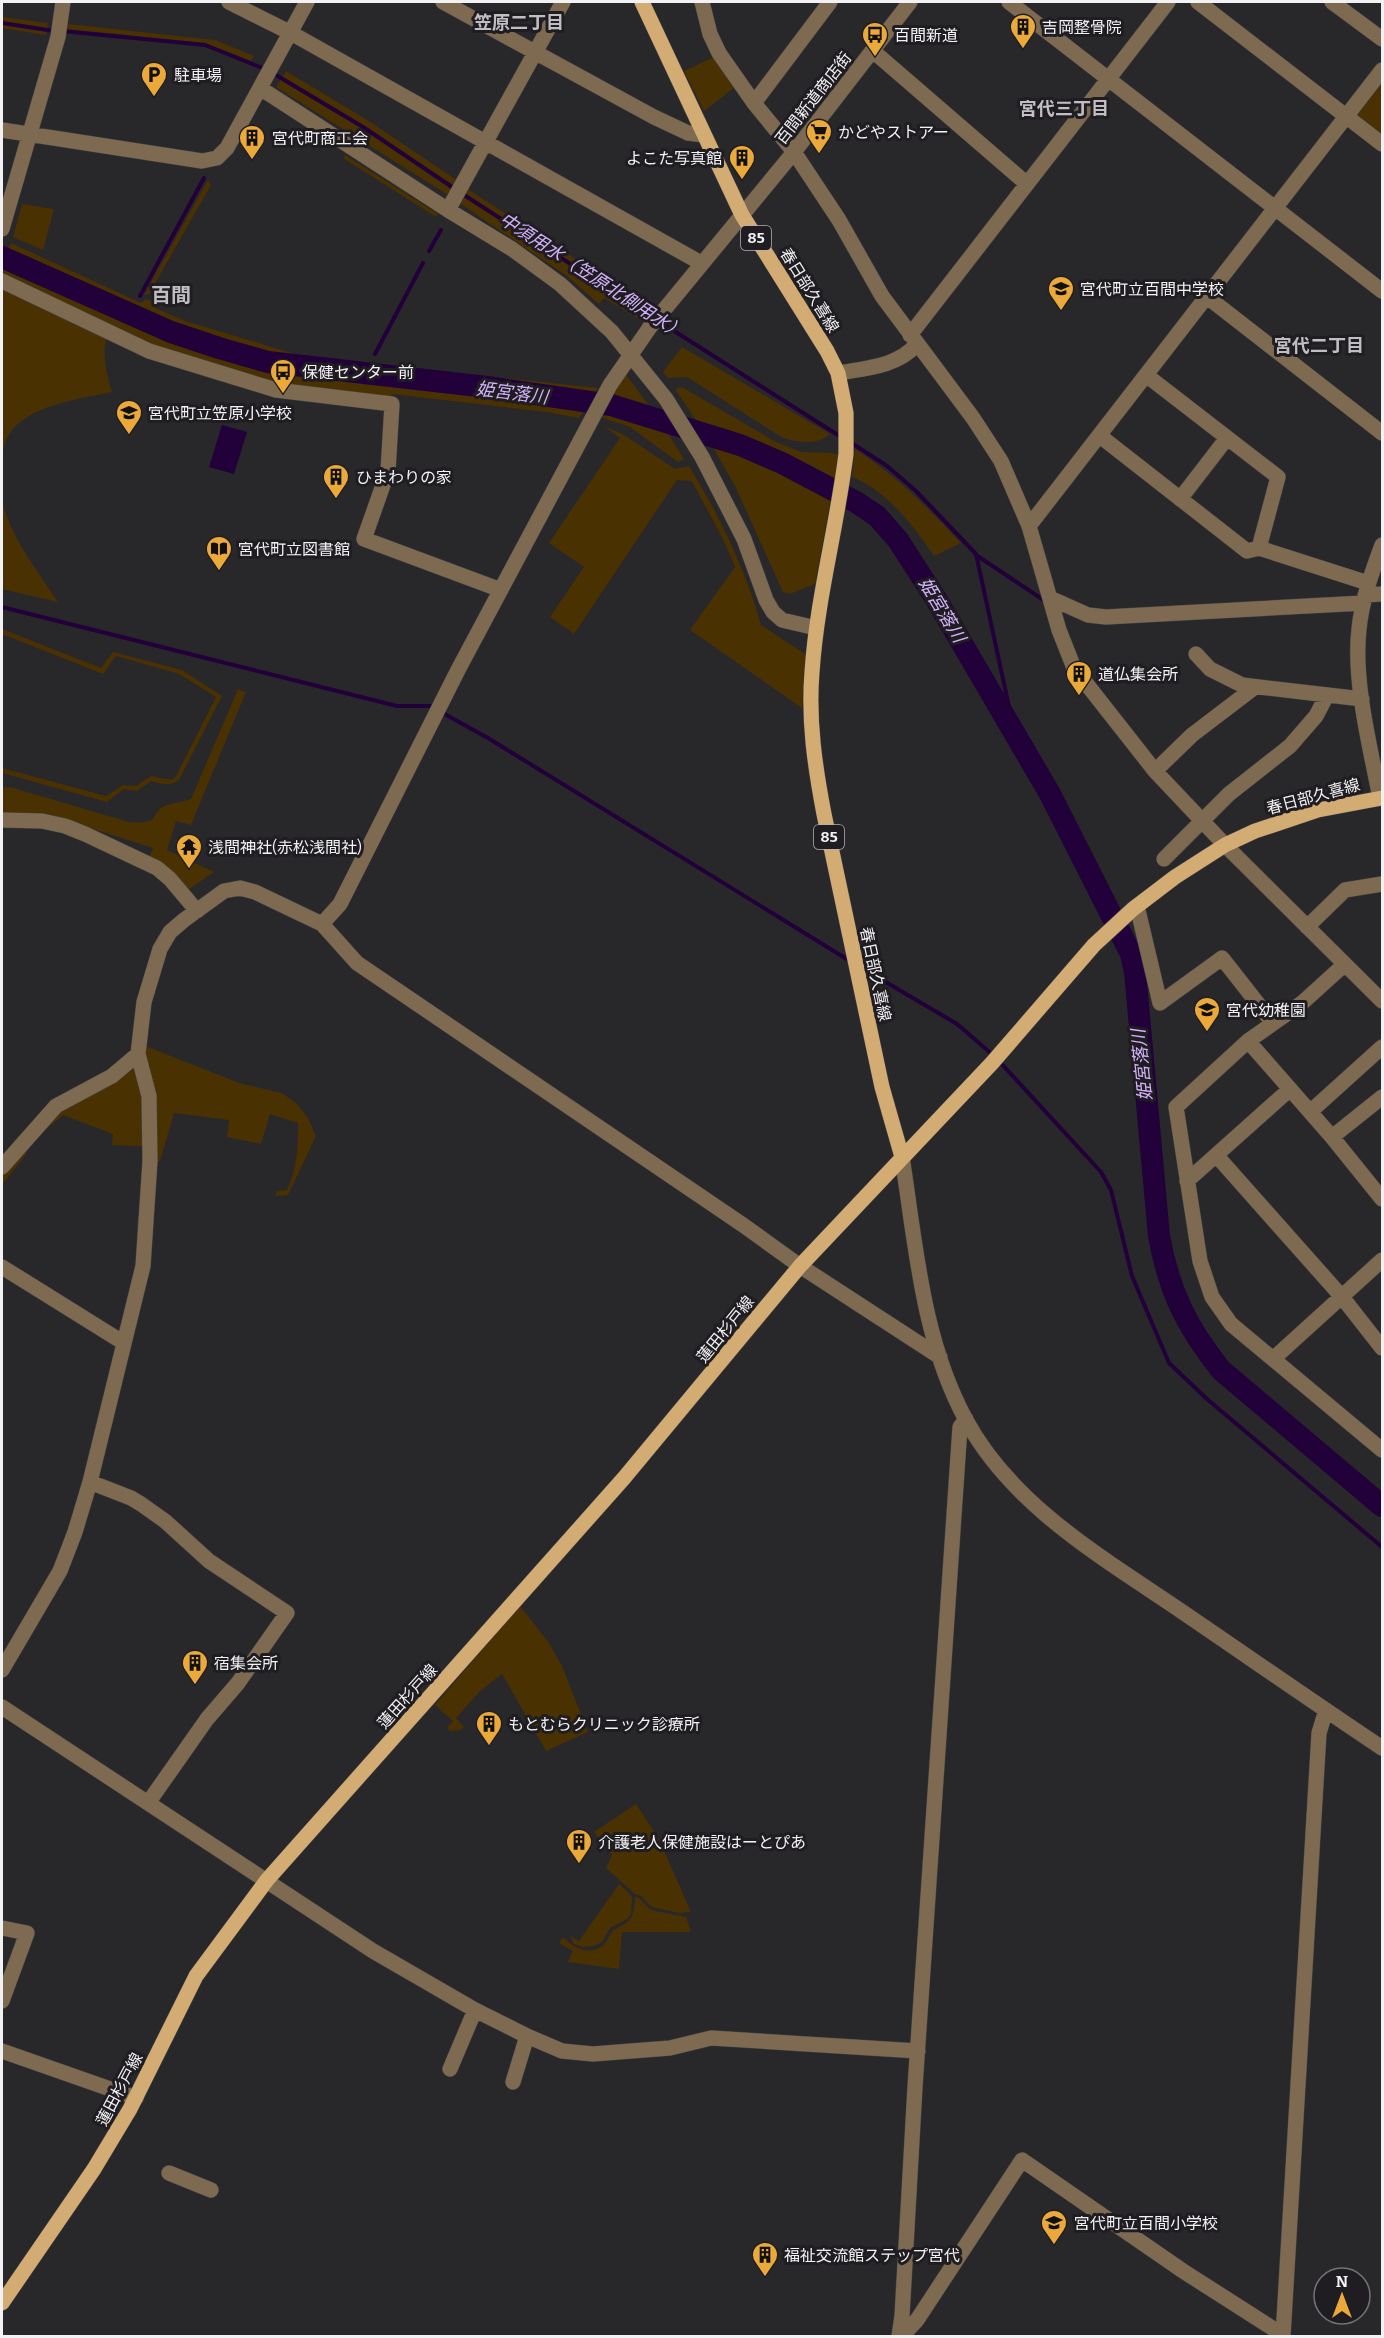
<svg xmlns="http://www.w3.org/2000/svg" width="1384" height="2338" font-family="Bitter,'Noto Sans JP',serif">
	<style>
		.green { fill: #4a3102 }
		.water { fill: #22013a }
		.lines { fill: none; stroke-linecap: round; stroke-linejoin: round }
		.stream { stroke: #22013a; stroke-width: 4 }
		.river { stroke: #22013a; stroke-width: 22 }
		.minor-casing { stroke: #444346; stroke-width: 16 }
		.major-casing { stroke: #444346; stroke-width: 16 }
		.minor { stroke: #7d6a50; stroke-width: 15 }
		.major { stroke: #d3ac74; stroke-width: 15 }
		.labels { text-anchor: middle; stroke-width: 6; stroke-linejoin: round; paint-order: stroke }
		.shield { fill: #1f1d21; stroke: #b3b1b4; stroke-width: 1.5 }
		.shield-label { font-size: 15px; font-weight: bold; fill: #f2f1f3 }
		.poi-label { font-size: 16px; fill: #f2f1f3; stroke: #1f1d21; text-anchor: start }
		.street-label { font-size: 16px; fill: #f2f1f3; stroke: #1f1d21 }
		.neighbourhood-label { font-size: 18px; font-weight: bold; fill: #c0bec2; stroke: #1f1d21 }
		.water-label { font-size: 18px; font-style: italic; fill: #d2b1f9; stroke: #1f1d21 }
		.quarter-label { font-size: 20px; font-weight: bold; fill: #c0bec2; stroke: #1f1d21 }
	</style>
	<rect width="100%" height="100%" fill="#28272a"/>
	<path class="green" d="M2 17 48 23 46 35 2 28Z
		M68 24 215 40 254 56 251 61 204 43 67 29Z
		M716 56 735 87 704 111 684 71Z
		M286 71 369 121 458 181 448 195 276 87Z
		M1382 76V139L1352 116Z
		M345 155 438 214 436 217 343 158Z
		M208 180 211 185 149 294 144 295Z
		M466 188 656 311 645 323 604 298 599 304 567 276 458 202Z
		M22 204 54 209 43 250 13 237Z
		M11 243 141 303 146 299 153 302 155 308 185 321 305 357 598 388 594 394 298 362 233 346 168 325 6 253Z
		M2 262 177 342 237 361 299 376 453 388 586 408 579 418 547 412 392 394 390 398 276 385 147 347 2 276Z
		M2 287 107 337C101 354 107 375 112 392 80 399 24 405 7 438 5 443 3 450 2 456Z
		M682 347 830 434C817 446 797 442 783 438L687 377 668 378 663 372Z
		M625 373 652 410 631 402 610 398Z
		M682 387 776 442 801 452 831 453 839 455 834 483 805 467 698 423 675 389Z
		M603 411 646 420 664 427 684 459 678 462 630 427 600 417Z
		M604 426 624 435 675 469 689 466C719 515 746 570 761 625L805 654 802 708 690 630 735 567 723 539 692 481 677 480 574 634 550 617 584 567 549 543 620 438Z
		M710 442 763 460 831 497 815 584 790 594 783 592 735 486Z
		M855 449C897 476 927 507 961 543L934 556C912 524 888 492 852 477Z
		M2 497C6 531 39 573 58 602L2 589Z
		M2 629 101 668 113 652 182 670 222 696 179 780C170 787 162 784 151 781L137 791 124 789 107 802 2 773V768L106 796 123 785 136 786 151 776 172 780 176 776 216 697 179 674 116 656 103 674 2 634Z
		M238 689 246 692 191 825 176 821 167 850 214 872 185 892 148 860 153 848 68 821 2 815V788L10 787 129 822C164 825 148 812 167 805 175 802 183 802 191 799Z
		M143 1045 239 1083 282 1093 296 1103 308 1118 316 1136 288 1195 275 1196 277 1191 287 1190C297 1168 298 1147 298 1123L270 1114 261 1144 227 1137 229 1120 174 1113 160 1161H153V1147L112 1145 113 1134 63 1115 44 1131 41 1130 24 1151 27 1153 2 1185V1170L60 1108Z
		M520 1606 549 1643 562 1666 588 1732 546 1751 502 1674 480 1691 456 1718 464 1727 460 1730 450 1731 447 1728 453 1721 435 1705Z
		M636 1804 659 1839 691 1912 679 1913 652 1907 641 1896 635 1894 606 1868 612 1855 594 1832Z
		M619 1884 630 1894 632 1898 631 1914 627 1919 610 1928 602 1942 594 1946 583 1947 574 1944 570 1936 579 1941Z
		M635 1897 639 1898 651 1910 686 1917 691 1932H622L619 1969 568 1962 573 1951 559 1943 563 1937C572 1948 593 1957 604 1944 608 1941 609 1935 612 1932 614 1929 616 1929 619 1927 634 1920 634 1912 635 1897Z"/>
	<path class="water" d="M222 425 247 432 234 474 209 467Z"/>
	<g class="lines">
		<path class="stream" d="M2 23 54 31
			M62 31 205 45 265 69
			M271 72 363 127 455 189
			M461 193 654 318
			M429 251 441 230
			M140 296 204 178
			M660 322 841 437
			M375 354 423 263
			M850 442 887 466 916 491 976 554 1014 730
			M976 555 1045 601
			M2 607 397 706H432L435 708
			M441 712 488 738 850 961
			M862 968 957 1024 993 1055
			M998 1060 1101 1172 1111 1190 1132 1276 1169 1363 1207 1399 1382 1547"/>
		<path class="river" d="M2 257 171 332 219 348 268 362 487 387 611 405 740 445 782 463 856 502 877 516 898 540 936 599 1050 794 1131 954 1135 972 1159 1236C1169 1291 1186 1326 1221 1370L1382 1506"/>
		<defs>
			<path id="minor" d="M229 2 291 33 701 263
				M443 2 654 117 688 133 704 135
				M702 2 710 34 719 53 754 103 794 152 839 220 882 296 973 418 1001 461 1029 526 1059 630 1074 668 1155 771 1225 845 1382 1001
				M1009 2 1382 291
				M1198 2 1382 144
				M1332 2 1382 39
				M873 51 1027 184
				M260 88 448 210 512 249 560 284 612 332 666 399 702 457 744 539 766 600 773 612 782 620 816 628
				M754 103 830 2
				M2 130 202 161 217 158 227 148 307 2
				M448 210 563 2
				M2 229 58 37 63 2
				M2 281 149 351 276 390 392 404 388 471 364 539 501 590
				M1206 296 1382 433
				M910 335 1168 2
				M838 373C866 368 897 367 917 344
				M1146 375 1278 477 1259 548
				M1100 436 1247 551 1259 548 1368 583
				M1180 499 1227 438
				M1029 526 1382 70
				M1365 595 1382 594
				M1050 598 1088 615 1106 617 1363 603
				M1196 654 1210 669 1242 685 1362 699
				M1155 771 1192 735 1255 687
				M1380 798C1370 746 1353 681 1359 629 1362 599 1372 572 1382 545
				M2 820 42 821 65 826 85 834 157 868 170 879 197 911
				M1164 859 1229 794 1290 746 1316 716 1327 695
				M1137 906 1160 1003 1222 958 1273 1023
				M322 924 340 904 458 670 610 385 650 327 794 152 910 2
				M1307 927 1345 890 1382 884
				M1345 964 1302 1003 1248 1041 1176 1107 1200 1261 1212 1297 1231 1324 1382 1450
				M1248 1041 1332 1137 1382 1199
				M1310 1112 1382 1047
				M1332 1137 1382 1097
				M1216 1155 1342 1297 1382 1348
				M902 1157C916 1246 922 1339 966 1420 1013 1507 1105 1559 1184 1613 1250 1658 1316 1704 1382 1748
				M2 1167 56 1106 112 1076 138 1054
				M1187 1181 1289 1090
				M2 1267 124 1343
				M1273 1359 1382 1260
				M90 1482 131 1498 141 1504 165 1521 209 1561 287 1613 238 1683 207 1719 148 1803
				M2 1670 60 1571 75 1532 90 1482 143 1266 150 1161 149 1096 138 1054 144 1002 160 949 170 932 184 920 224 891 240 888 255 892 322 924 357 963 743 1225 800 1266 940 1357
				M2 1707 373 1951 475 2010 527 2036 562 2051 593 2054 670 2048 711 2038 918 2051
				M2 1928 27 1933 2 2001
				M2 2051 136 2098
				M450 2069 475 2010
				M513 2082 527 2036
				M169 2173 211 2190
				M899 2336 902 2316 915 2087 960 1427 966 1419
				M902 2336 917 2320 1022 2160 1183 2271 1283 2335
				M1283 2336 1319 1733 1326 1710"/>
			<path id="major" d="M642 2 742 215 827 351 838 373 846 413V454C837 527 817 598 812 672 808 720 815 767 824 814L882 1087 902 1157
				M2 2303 94 2169 130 2109 196 1976 267 1880 624 1478 800 1266 992 1063 1094 945 1133 909 1175 877 1225 845 1255 831 1318 810 1382 798"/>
		</defs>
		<use href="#minor" class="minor-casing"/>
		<use href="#major" class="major-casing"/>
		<use href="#minor" class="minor"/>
		<use href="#major" class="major"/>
	</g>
	<defs>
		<symbol id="building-pin" viewBox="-11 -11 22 30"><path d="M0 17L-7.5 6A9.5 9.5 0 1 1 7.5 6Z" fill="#eba93a" stroke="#1f1d21"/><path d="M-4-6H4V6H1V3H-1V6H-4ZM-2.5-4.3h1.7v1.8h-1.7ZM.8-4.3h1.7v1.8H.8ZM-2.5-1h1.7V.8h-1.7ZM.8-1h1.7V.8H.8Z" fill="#111"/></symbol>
		<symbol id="bus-pin" viewBox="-11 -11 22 30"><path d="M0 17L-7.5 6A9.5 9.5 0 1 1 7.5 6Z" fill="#eba93a" stroke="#1f1d21"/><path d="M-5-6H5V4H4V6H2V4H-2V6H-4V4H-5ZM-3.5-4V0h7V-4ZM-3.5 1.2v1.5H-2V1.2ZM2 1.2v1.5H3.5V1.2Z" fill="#111"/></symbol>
		<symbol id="parking-pin" viewBox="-11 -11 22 30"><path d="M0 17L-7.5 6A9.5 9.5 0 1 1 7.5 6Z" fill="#eba93a" stroke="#1f1d21"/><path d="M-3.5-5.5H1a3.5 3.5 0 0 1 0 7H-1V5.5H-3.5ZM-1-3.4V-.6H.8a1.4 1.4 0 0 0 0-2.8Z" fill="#111"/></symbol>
		<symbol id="supermarket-pin" viewBox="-11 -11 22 30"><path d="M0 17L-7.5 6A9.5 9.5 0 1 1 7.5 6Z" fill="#eba93a" stroke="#1f1d21"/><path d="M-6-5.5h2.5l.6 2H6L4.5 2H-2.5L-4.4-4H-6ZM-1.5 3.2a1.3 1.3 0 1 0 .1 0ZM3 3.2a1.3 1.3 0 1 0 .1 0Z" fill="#111"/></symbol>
		<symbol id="school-pin" viewBox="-11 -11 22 30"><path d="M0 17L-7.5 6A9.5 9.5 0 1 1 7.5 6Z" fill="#eba93a" stroke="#1f1d21"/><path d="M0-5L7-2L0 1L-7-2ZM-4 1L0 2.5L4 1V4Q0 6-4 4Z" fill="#111"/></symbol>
		<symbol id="library-pin" viewBox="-11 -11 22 30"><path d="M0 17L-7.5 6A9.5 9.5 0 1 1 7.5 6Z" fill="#eba93a" stroke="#1f1d21"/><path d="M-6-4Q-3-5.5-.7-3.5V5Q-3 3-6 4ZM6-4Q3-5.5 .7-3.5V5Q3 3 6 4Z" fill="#111"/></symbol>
		<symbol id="temple-pin" viewBox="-11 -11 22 30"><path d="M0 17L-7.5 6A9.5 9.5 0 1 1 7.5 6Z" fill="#eba93a" stroke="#1f1d21"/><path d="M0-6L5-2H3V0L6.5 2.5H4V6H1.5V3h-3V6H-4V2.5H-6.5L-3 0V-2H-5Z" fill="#111"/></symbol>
	</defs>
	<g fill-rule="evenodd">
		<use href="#building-pin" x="1008" y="12" width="30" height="40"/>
		<use href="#bus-pin" x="860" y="20" width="30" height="40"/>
		<use href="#parking-pin" x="139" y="60" width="30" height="40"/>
		<use href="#supermarket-pin" x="804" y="117" width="30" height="40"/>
		<use href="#building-pin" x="237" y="123" width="30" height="40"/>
		<use href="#building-pin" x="727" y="143" width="30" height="40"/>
		<use href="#school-pin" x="1046" y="274" width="30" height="40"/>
		<use href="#bus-pin" x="268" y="357" width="30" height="40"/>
		<use href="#school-pin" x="114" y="398" width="30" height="40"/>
		<use href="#building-pin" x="321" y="462" width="30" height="40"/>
		<use href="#library-pin" x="204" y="534" width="30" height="40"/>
		<use href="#building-pin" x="1064" y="659" width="30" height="40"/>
		<use href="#temple-pin" x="174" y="832" width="30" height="40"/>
		<use href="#school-pin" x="1192" y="995" width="30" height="40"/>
		<use href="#building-pin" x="180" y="1648" width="30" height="40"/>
		<use href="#building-pin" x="474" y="1709" width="30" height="40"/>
		<use href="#building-pin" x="564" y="1827" width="30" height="40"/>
		<use href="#school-pin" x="1039" y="2208" width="30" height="40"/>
		<use href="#building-pin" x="750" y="2240" width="30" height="40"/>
	</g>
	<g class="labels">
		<g class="shield">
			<rect x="741" y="226" width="30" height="24" rx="4.5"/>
			<rect x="814" y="825" width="30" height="24" rx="4.5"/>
		</g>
		<g class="shield-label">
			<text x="756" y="243">85</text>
			<text x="829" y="842">85</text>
		</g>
		<g class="poi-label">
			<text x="1042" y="33">吉岡整骨院</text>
			<text x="894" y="41">百間新道</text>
			<text x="174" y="81">駐車場</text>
			<text x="838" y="138">かどやストアー</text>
			<text x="272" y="144">宮代町商工会</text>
			<text x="722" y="164" text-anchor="end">よこた写真館</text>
			<text x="1080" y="295">宮代町立百間中学校</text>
			<text x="302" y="378">保健センター前</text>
			<text x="148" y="419">宮代町立笠原小学校</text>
			<text x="356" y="483">ひまわりの家</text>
			<text x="238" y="555">宮代町立図書館</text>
			<text x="1098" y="680">道仏集会所</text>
			<text x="208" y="853">浅間神社(赤松浅間社)</text>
			<text x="1226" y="1016">宮代幼稚園</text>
			<text x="214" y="1669">宿集会所</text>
			<text x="508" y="1730">もとむらクリニック診療所</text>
			<text x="598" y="1848">介護老人保健施設はーとぴあ</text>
			<text x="1074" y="2229">宮代町立百間小学校</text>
			<text x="784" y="2261">福祉交流館ステップ宮代</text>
		</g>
		<g class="street-label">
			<text transform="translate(813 98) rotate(-52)" y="6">百間新道商店街</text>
			<text transform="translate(810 290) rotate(58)" y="6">春日部久喜線</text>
			<text transform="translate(1313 796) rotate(-15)" y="6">春日部久喜線</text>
			<text transform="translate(876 974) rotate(78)" y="6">春日部久喜線</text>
			<text transform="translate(725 1329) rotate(-51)" y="6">蓮田杉戸線</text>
			<text transform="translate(407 1696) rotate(-48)" y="6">蓮田杉戸線</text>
			<text transform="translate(119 2089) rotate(-62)" y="6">蓮田杉戸線</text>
		</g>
		<g class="neighbourhood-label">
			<text x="519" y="29">笠原二丁目</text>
			<text x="1064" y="115">宮代三丁目</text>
			<text x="1319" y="352">宮代二丁目</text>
		</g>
		<g class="water-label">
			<text transform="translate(592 276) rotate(33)" y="6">中須用水（笠原北側用水）</text>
			<text transform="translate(512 393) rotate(7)" y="6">姫宮落川</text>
			<text transform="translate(942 610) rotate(59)" y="6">姫宮落川</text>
			<text transform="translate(1142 1065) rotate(-96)" y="6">姫宮落川</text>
		</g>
		<g class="quarter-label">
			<text x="171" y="302">百間</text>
		</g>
	</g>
	<rect width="1384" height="2338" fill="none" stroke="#f2f1f3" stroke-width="6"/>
	<g transform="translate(1342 2296)"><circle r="28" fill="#1f1d21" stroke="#737275" stroke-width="1.5"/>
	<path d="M0-4.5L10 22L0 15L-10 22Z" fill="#eba93a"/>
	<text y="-9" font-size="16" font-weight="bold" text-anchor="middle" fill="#f2f1f3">N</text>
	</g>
</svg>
